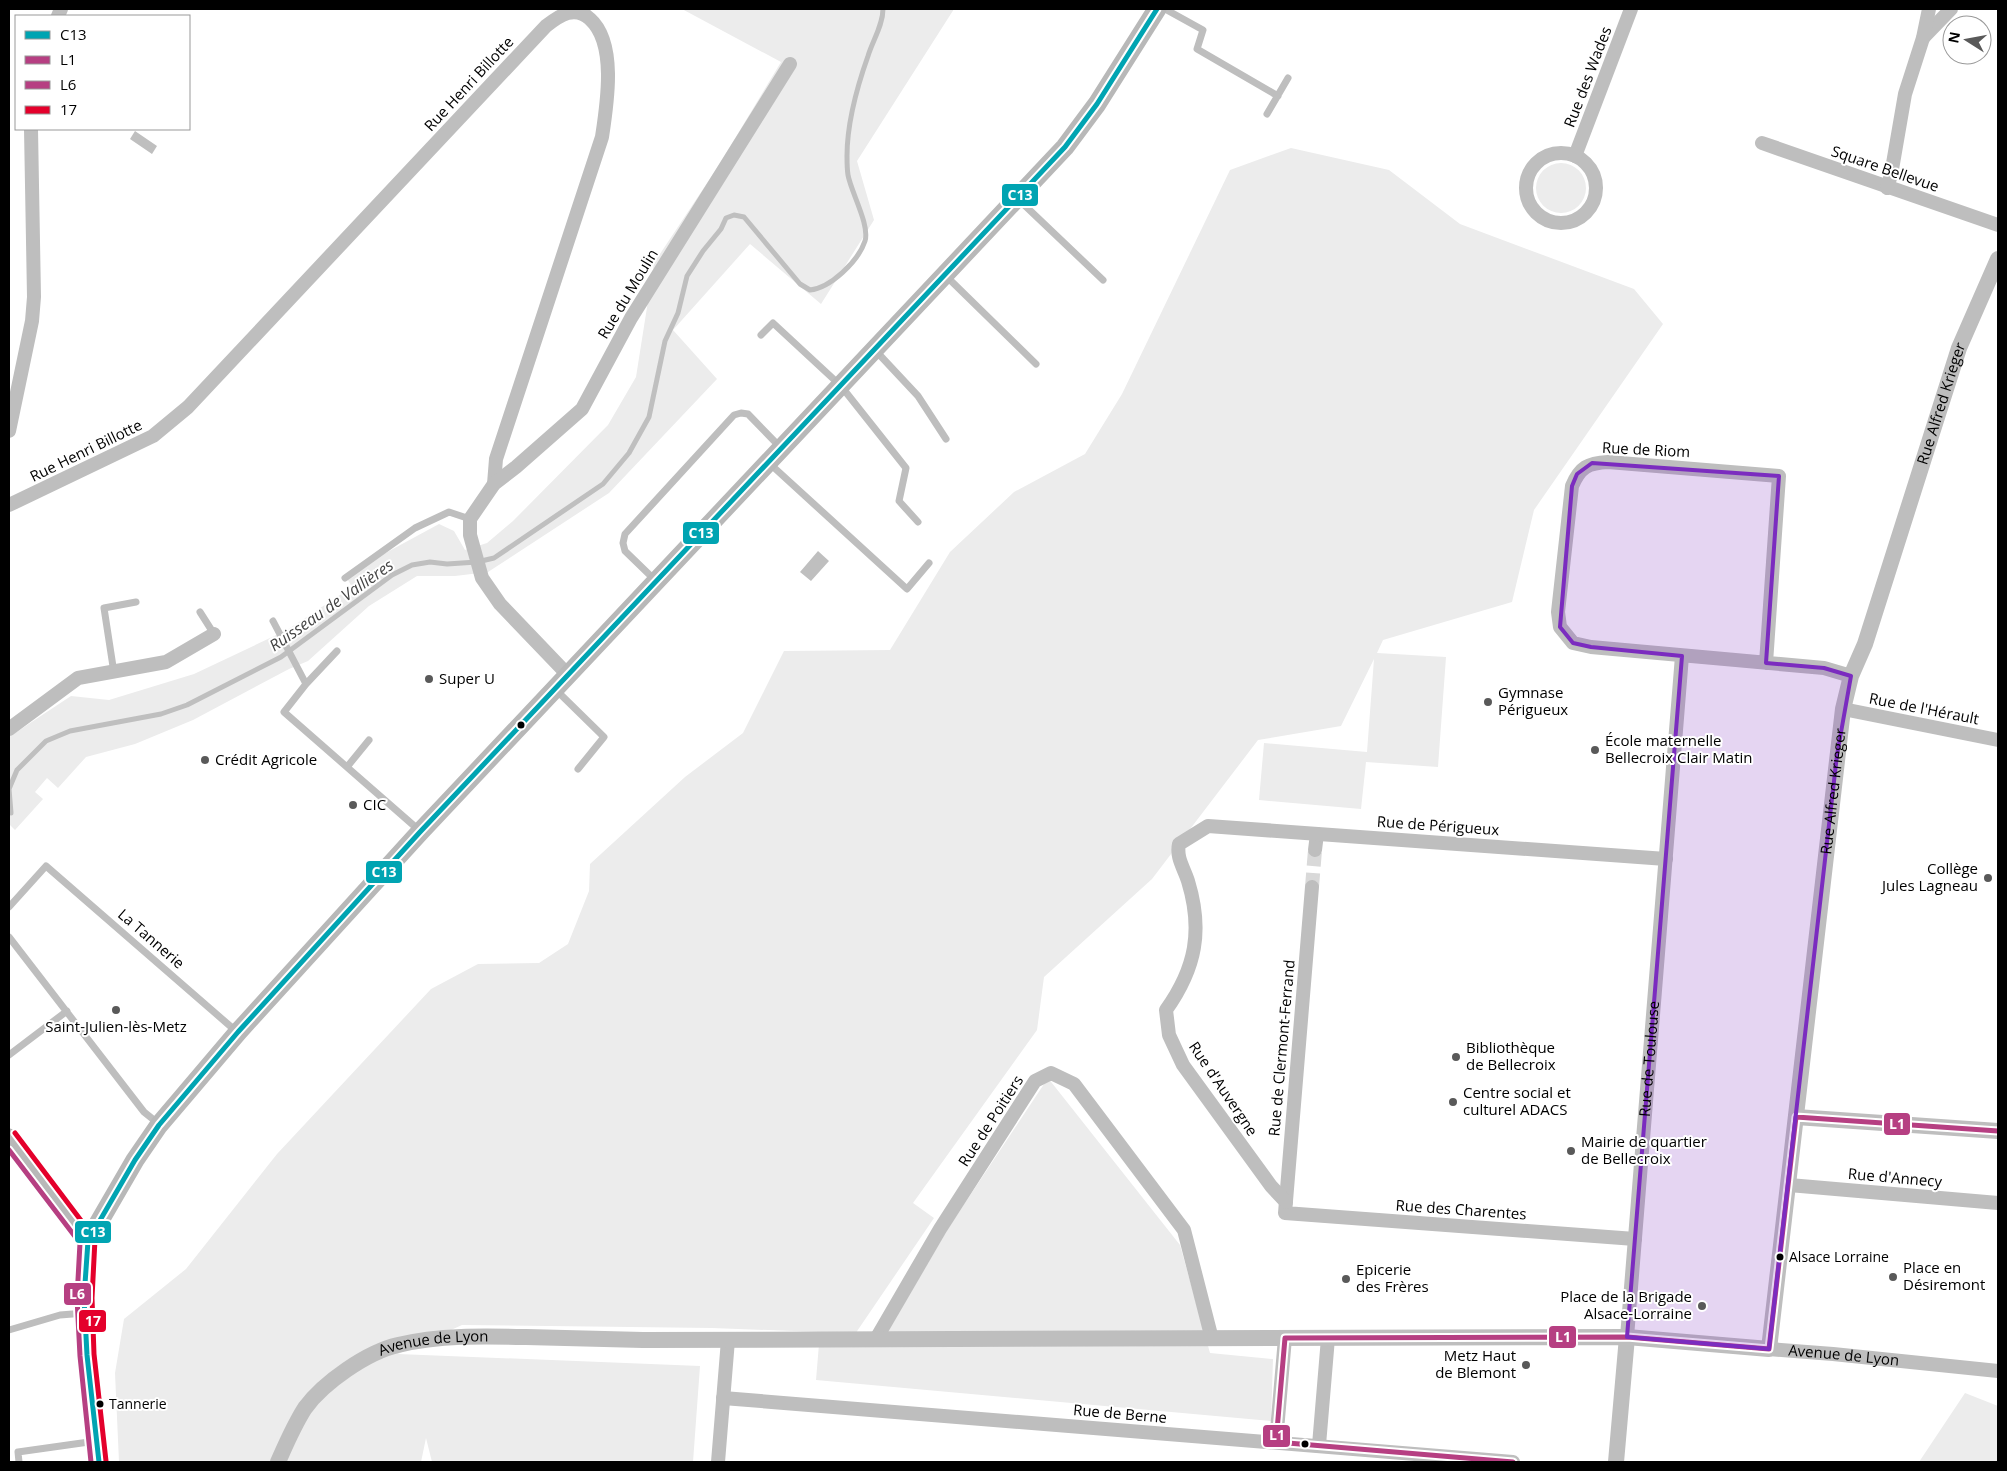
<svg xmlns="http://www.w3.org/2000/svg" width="2007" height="1471" font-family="'Open Sans',sans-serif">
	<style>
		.green { fill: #ececec }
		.water { fill: #bfbfbf }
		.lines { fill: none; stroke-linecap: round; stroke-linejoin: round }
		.stream { stroke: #bfbfbf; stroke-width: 5 }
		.minor-tunnel { stroke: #d9d9d9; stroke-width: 14; stroke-dasharray: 14 7; stroke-linecap: butt }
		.service { stroke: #bebebe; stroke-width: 7 }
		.minor { stroke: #bebebe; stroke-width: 14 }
		.tertiary { stroke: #bebebe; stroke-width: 16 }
		.secondary { stroke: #b8b8b8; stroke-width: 19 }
		.bus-1-casing { stroke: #fff; stroke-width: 9 }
		.bus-2-casing { stroke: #fff; stroke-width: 9 }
		.bus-3-casing { stroke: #fff; stroke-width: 9 }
		.bus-4-casing { stroke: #fff; stroke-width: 9 }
		.bus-1 { stroke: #00a4b2; stroke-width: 5 }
		.bus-2 { stroke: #b63f82; stroke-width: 5 }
		.bus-3 { stroke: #b63f82; stroke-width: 5 }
		.bus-4 { stroke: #e4002b; stroke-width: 5 }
		.marked { fill: #7b2cbf; fill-opacity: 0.2; stroke: #7b2cbf; stroke-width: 4; stroke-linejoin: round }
		.poi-dot { fill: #595959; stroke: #fff; stroke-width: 2 }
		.bus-dot { fill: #000; stroke: #fff; stroke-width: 2 }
		.labels { text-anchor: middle; stroke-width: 4; stroke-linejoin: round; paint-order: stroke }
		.bus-label { font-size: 14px; fill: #000; stroke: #fff; text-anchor: start }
		.street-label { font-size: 15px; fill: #000; stroke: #fff }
		.poi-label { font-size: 15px; fill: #000; stroke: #fff; text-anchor: start }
		.water-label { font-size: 16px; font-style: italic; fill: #444; stroke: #fff }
		.line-badge { stroke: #fff; stroke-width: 2 }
		.badge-label { font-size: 14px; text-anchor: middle; font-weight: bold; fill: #fff }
	</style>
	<rect width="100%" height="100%" fill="#fff"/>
	<path class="green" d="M682 9H954L857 161 874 220 821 304 750 244 673 330 717 379 609 493 488 572 455 576H417L369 606 308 661 289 669 193 720 135 744 86 757 58 788 47 778 35 792 43 799 15 830 9 824V737L71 696 109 700 194 674 287 630 352 587 345 575 439 524 454 531 465 550 487 543 513 521 608 425 636 377 654 263 719 165 781 62Z
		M1291 148 1389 170 1460 224 1634 289 1663 324 1534 510 1512 602 1383 640 1377 653 1446 657 1438 767 1366 762 1361 809 1259 800 1264 743 1367 752 1374 659 1341 726 1258 740 1152 879 1044 977 1037 1030 913 1203 934 1218 849 1343 879 1347 949 1227 1048 1078 1180 1245 1210 1353 1273 1359 1271 1421 816 1380 820 1332 712 1328 462 1325 398 1354 700 1366 693 1462H432L426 1438 421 1462H119L115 1373 124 1319 186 1269 277 1154 431 989 478 964 539 963 568 944 589 891 590 864 685 777 743 733 784 651 890 650 950 552 1014 492 1085 454 1122 394 1230 170Z
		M1536 188a25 25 0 1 1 50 0a25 25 0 1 1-50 0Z
		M1965 1393 1998 1406V1462H1919Z"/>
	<path class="water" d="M135 131 157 146 152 154 130 139Z
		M818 551 829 561 811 581 800 572Z"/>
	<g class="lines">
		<path class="stream" d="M11 813 9 789 17 770 46 741 70 731 161 714 187 705 281 657 392 575 412 565 430 562 447 564 477 562 494 558 603 484 629 453 649 417 665 341 678 313 687 276 703 251 721 229 726 218 734 215 744 217 800 284 810 290C830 288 858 262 865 241 870 225 851 192 848 175 847 169 847 162 847 156 847 122 857 87 868 56 873 40 883 25 883 9"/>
		<path class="minor-tunnel" d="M1312 887 1315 850"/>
		<path class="service" d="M1165 9 1203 30 1197 49 1278 96
			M1267 114 1288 78
			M1017 198 1103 280
			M945 275 1036 364
			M761 335 773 323 841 386 906 468 899 501 918 522
			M875 350 918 396 946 439
			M769 463 907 589 929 563
			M345 578 415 528 449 512 470 519
			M656 581 625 551 623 543 625 534 734 415 741 413 748 414 780 447
			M200 612 214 634
			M273 621 306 684 284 712 420 831
			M114 673 104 608 136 602
			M306 684 337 651
			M555 689 604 737 578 769
			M347 767 369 740
			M9 907 46 866 237 1032
			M9 937 144 1112 159 1124
			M9 1055 67 1011
			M9 1330 60 1315 85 1313
			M19 1462 18 1452 96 1441"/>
		<g class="minor">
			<path d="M58 16 61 9"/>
			<path d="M1923 38 1951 9"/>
			<path d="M1762 143 1998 225"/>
			<circle cx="1561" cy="188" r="35"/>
			<path d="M1575 156 1631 9"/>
			<path d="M1887 188 1891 175 1905 94 1923 38 1929 9"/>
			<path d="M9 431 32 321 34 297 31 129"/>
			<path d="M9 505 153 436 188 407 546 26C560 15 575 5 590 19 617 43 607 104 602 137L496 459 494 484"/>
			<path d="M1766 663 1779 476 1608 462C1588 463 1580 467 1572 486L1558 612 1560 627 1573 643 1591 647 1824 668 1851 676"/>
			<path d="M568 675 500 604 482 578 470 535V519L494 484 516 467 582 409 631 318 790 64"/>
			<path d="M1843 709 1998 740"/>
			<path d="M9 729 78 678 166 662 214 634"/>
			<path d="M1315 850 1317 834"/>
			<path d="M1312 887 1285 1213 1635 1239"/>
			<path d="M1789 1185 1998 1203"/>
			<path d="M1286 1202 1271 1186 1183 1065 1169 1035 1166 1010C1196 968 1203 930 1188 881 1184 868 1176 858 1179 844L1208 826 1666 859"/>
			<path id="s1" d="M1627 1337 1682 656"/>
			<path d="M876 1339 940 1229 1035 1081 1051 1073 1074 1084 1184 1230 1212 1339"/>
			<path id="s2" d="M1769 1349 1833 1354 1998 1371"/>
			<path d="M723 1398 1513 1462"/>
			<path d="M1276 1442 1285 1338"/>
			<path d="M1319 1445 1328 1338"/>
			<path d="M718 1462 728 1340"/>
		</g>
		<g class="tertiary">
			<path d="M1796 1117 1998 1131"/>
			<path id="s3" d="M278 1462C286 1444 294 1425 305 1408 323 1383 367 1352 398 1345 439 1335 483 1336 526 1337 565 1338 604 1339 643 1340L1627 1337 1769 1349 1843 709 1851 676 1865 644 1959 348 1998 259"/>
			<path d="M1616 1462 1627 1337"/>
		</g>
		<path class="secondary" d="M9 1138 88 1241 84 1298 87 1355 99 1462
			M88 1241 135 1160 159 1125 238 1032 420 832 1065 147 1097 104 1157 9"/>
		<defs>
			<path id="bus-1" d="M99 1462 87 1355 84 1298 88 1241 135 1160 159 1125 238 1032 420 832 1065 147 1097 104 1157 9"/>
			<path id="bus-2" d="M1796 1117 1998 1131
				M1769 1349 1796 1117
				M1513 1462 1276 1442 1285 1338 1627 1337 1769 1349"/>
			<path id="bus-3" d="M9 1150 80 1243 77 1298 80 1356 91 1462"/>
			<path id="bus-4" d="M15 1133 95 1239 92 1298 94 1354 106 1461"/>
		</defs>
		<use href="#bus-1" class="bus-1-casing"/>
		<use href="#bus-2" class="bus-2-casing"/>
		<use href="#bus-3" class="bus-3-casing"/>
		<use href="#bus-4" class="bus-4-casing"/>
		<use href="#bus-1" class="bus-1"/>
		<use href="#bus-2" class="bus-2"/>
		<use href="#bus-3" class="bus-3"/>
		<use href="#bus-4" class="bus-4"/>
	</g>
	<path class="marked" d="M1592 463 1779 476 1766 663 1824 668 1851 676 1837 755 1769 1349 1627 1337 1682 656 1591 647 1573 643 1560 627 1572 486 1577 474Z"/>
	<g class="poi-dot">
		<circle cx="429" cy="679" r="5"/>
		<circle cx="1488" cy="702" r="5"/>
		<circle cx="1595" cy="750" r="5"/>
		<circle cx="205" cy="760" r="5"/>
		<circle cx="353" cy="805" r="5"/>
		<circle cx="1988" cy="878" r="5"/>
		<circle cx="116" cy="1010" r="5"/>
		<circle cx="1456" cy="1057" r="5"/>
		<circle cx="1453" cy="1102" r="5"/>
		<circle cx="1571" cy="1151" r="5"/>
		<circle cx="1893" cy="1277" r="5"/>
		<circle cx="1346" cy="1279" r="5"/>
		<circle cx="1702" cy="1306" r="5"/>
		<circle cx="1526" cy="1365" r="5"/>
	</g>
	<g class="bus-dot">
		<circle cx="521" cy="725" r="4.5"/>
		<circle cx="1780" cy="1257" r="4.5"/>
		<circle cx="100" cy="1404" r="4.5"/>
		<circle cx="1305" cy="1444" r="4.5"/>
	</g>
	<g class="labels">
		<g class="bus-label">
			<text x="1789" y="1262">Alsace Lorraine</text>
			<text x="109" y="1409">Tannerie</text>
		</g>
		<g class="street-label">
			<text transform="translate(1588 77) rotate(-69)" y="5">Rue des Wades</text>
			<text transform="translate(469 84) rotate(-47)" y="5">Rue Henri Billotte</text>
			<text transform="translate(1885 169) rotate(19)" y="5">Square Bellevue</text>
			<text transform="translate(628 294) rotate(-59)" y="5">Rue du Moulin</text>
			<text dy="5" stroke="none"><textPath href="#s3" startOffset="2512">Rue Alfred Krieger</textPath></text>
			<text transform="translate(1646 450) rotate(3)" y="5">Rue de Riom</text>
			<text transform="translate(86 451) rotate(-26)" y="5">Rue Henri Billotte</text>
			<text transform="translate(1924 709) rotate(11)" y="5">Rue de l'Hérault</text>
			<text dy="5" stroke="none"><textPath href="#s3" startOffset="2108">Rue Alfred Krieger</textPath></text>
			<text transform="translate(1438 826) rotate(4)" y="5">Rue de Périgueux</text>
			<text transform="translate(151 939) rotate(41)" y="5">La Tannerie</text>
			<text transform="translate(1282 1048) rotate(-85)" y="5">Rue de Clermont-Ferrand</text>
			<text dy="5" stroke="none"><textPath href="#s1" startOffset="279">Rue de Toulouse</textPath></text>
			<text transform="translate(1223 1089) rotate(56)" y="5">Rue d'Auvergne</text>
			<text transform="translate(991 1121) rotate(-57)" y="5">Rue de Poitiers</text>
			<text transform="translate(1895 1178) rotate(5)" y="5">Rue d'Annecy</text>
			<text transform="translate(1461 1210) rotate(4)" y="5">Rue des Charentes</text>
			<text dy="5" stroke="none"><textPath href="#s3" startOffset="210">Avenue de Lyon</textPath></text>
			<text dy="5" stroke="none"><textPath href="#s2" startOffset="75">Avenue de Lyon</textPath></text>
			<text transform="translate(1120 1414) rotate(5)" y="5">Rue de Berne</text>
		</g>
		<g class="poi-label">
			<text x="439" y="684">Super U</text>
			<text x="1498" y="698">Gymnase<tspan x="1498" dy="17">Périgueux</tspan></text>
			<text x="1605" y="746">École maternelle<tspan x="1605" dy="17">Bellecroix Clair Matin</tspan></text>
			<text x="215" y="765">Crédit Agricole</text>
			<text x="363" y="810">CIC</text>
			<text x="1978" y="874" text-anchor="end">Collège<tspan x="1978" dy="17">Jules Lagneau</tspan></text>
			<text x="116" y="1032" text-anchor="middle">Saint-Julien-lès-Metz</text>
			<text x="1466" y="1053">Bibliothèque<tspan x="1466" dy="17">de Bellecroix</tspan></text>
			<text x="1463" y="1098">Centre social et<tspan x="1463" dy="17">culturel ADACS</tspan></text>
			<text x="1581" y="1147">Mairie de quartier<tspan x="1581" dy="17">de Bellecroix</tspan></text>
			<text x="1903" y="1273">Place en<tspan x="1903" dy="17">Désiremont</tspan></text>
			<text x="1356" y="1275">Epicerie<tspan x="1356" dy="17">des Frères</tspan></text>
			<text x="1692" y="1302" text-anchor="end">Place de la Brigade<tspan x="1692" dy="17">Alsace-Lorraine</tspan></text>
			<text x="1516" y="1361" text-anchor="end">Metz Haut<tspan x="1516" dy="17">de Blemont</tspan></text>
		</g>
		<g class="water-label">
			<text transform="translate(331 605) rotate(-35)" y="6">Ruisseau de Vallières</text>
		</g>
	</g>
	<g class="line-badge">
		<rect x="1001" y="183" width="38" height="24" rx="5" fill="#00a4b2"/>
		<rect x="682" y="521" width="38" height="24" rx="5" fill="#00a4b2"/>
		<rect x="365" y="860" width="38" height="24" rx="5" fill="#00a4b2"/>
		<rect x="1883" y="1112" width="28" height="24" rx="5" fill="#b63f82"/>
		<rect x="74" y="1220" width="38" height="24" rx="5" fill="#00a4b2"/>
		<rect x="63" y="1282" width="29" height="24" rx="5" fill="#b63f82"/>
		<rect x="78" y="1309" width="29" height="24" rx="5" fill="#e4002b"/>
		<rect x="1548" y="1325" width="29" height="24" rx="5" fill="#b63f82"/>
		<rect x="1262" y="1424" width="29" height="24" rx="5" fill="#b63f82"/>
	</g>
	<g class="badge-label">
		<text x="1020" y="200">C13</text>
		<text x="701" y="538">C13</text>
		<text x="384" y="877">C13</text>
		<text x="1897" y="1129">L1</text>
		<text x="93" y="1237">C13</text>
		<text x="77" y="1299">L6</text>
		<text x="93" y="1326">17</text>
		<text x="1563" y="1342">L1</text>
		<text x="1277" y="1440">L1</text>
	</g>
	<rect width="2007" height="1471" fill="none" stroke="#000000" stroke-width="20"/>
	<rect x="15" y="15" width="175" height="115" fill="#ffffff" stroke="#999999"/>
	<rect x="25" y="31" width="25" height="8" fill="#00a4b2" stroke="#999999"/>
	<text x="60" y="40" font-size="15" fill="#000000">C13</text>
	<rect x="25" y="56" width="25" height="8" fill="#b63f82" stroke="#999999"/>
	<text x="60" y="65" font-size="15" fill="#000000">L1</text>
	<rect x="25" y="81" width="25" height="8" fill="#b63f82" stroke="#999999"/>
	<text x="60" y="90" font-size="15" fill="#000000">L6</text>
	<rect x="25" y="106" width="25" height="8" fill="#e4002b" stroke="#999999"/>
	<text x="60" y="115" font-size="15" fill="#000000">17</text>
	<g transform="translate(1967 40) rotate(281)"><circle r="24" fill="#ffffff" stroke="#999999"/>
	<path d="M0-4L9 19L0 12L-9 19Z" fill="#595959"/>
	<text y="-8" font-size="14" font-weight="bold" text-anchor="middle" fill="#000000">N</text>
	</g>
</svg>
